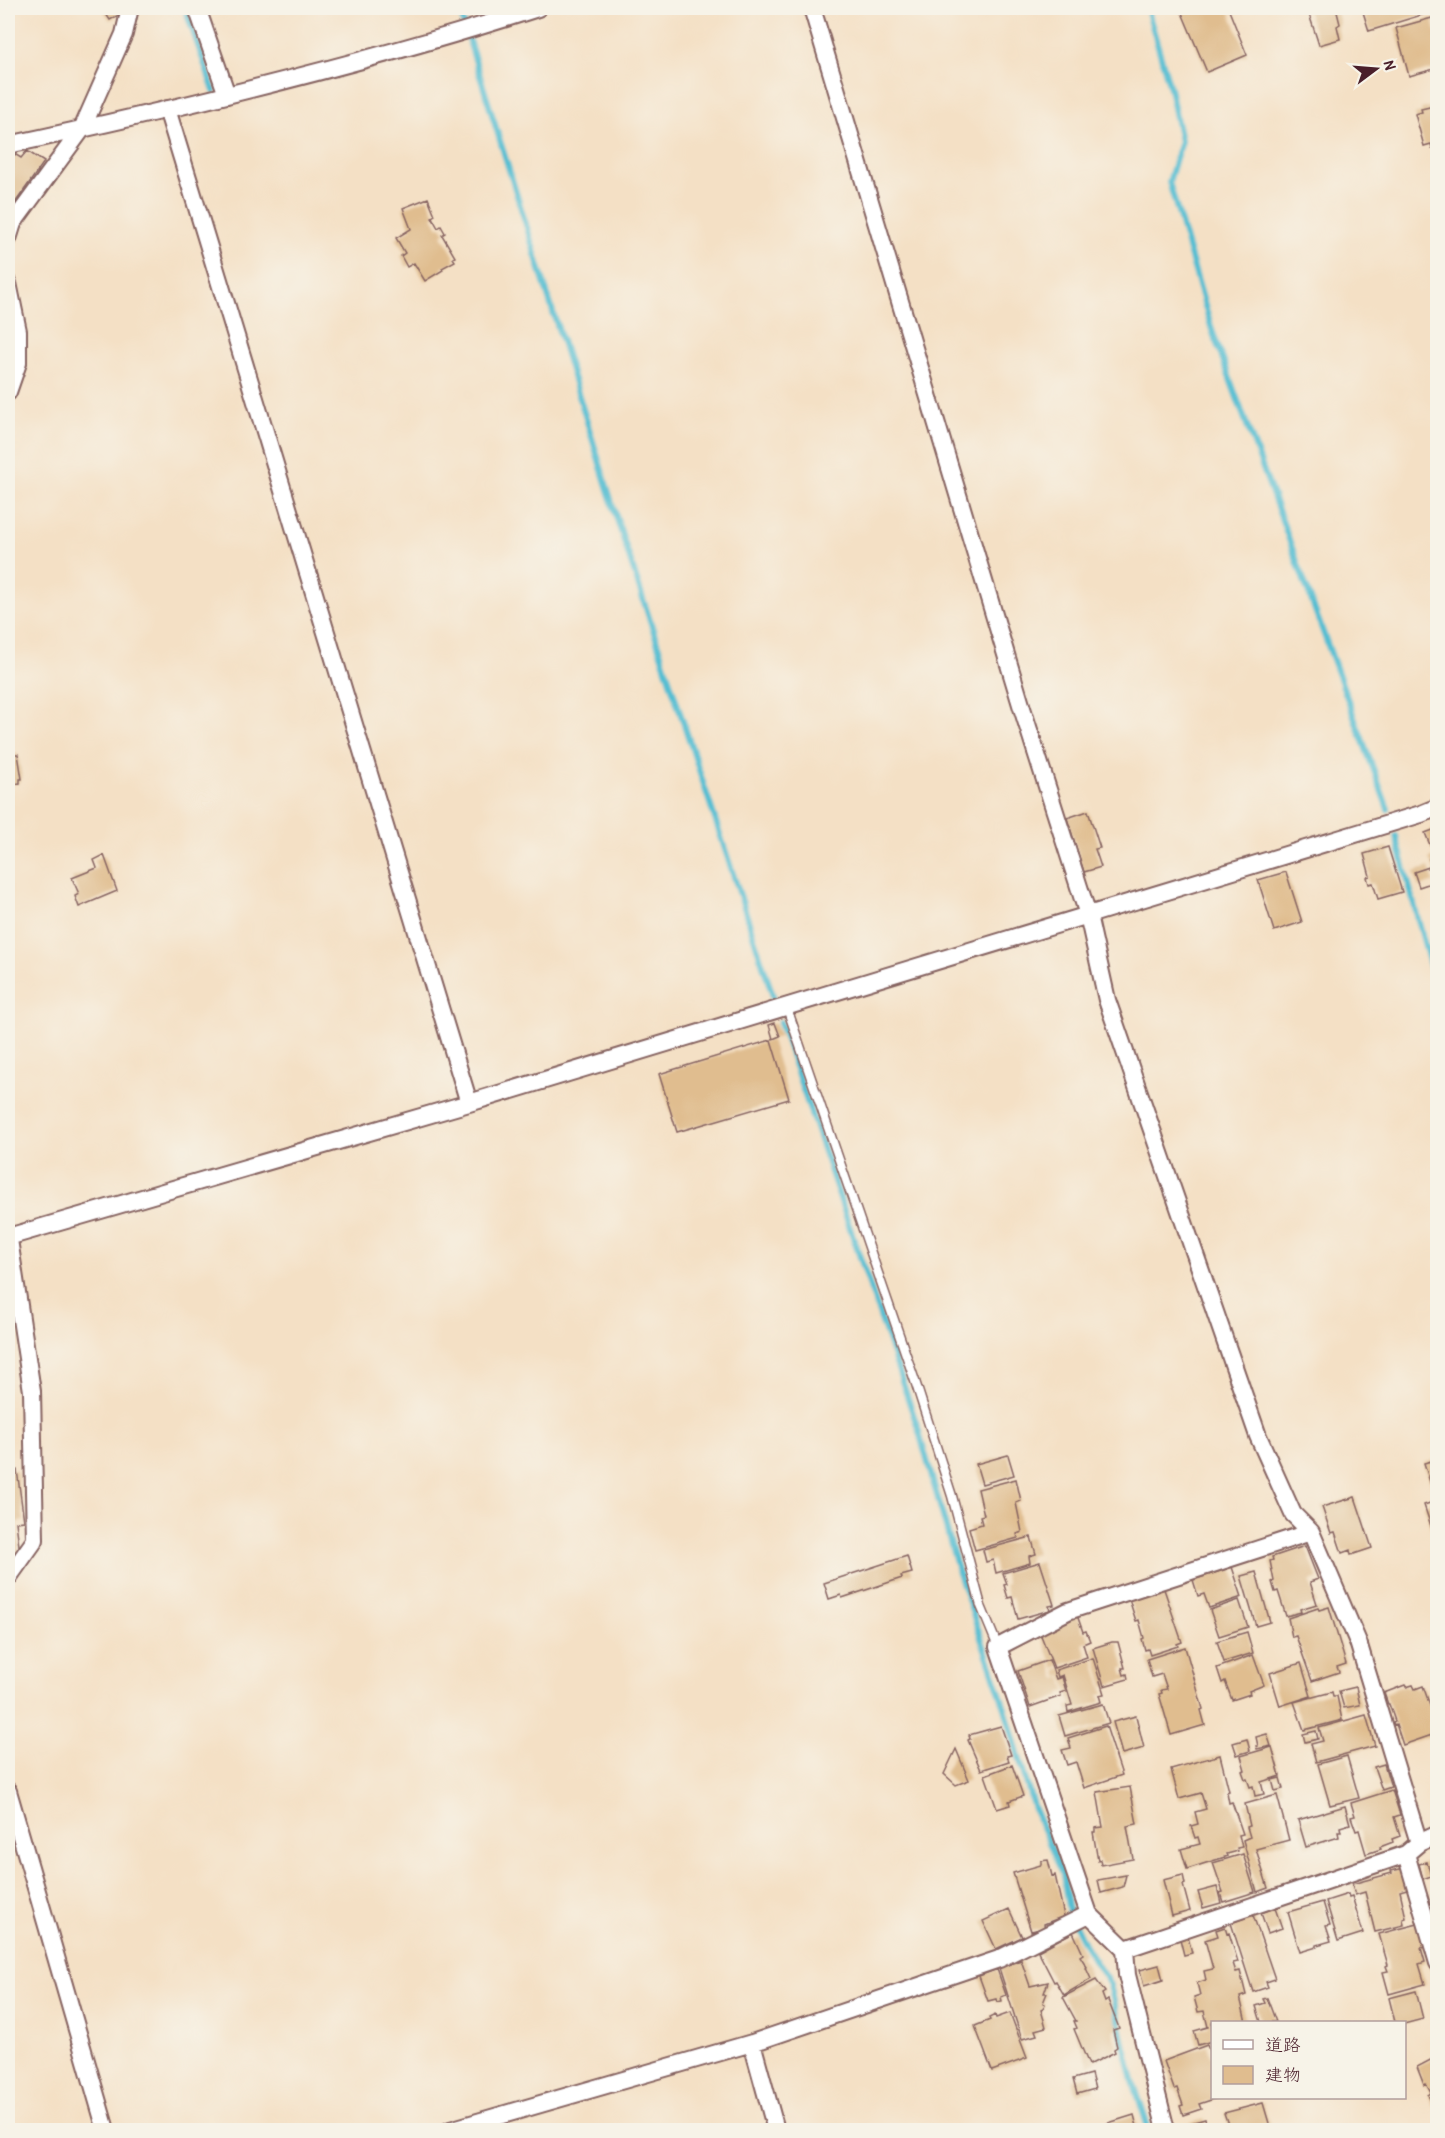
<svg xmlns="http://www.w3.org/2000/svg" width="1445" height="2138" font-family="'Patrick Hand','Klee One',sans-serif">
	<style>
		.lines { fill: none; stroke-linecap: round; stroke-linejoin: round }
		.stream { stroke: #55bed2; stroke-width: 6 }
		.building { fill: #e0bd8f }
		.lane-casing { stroke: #866361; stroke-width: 11 }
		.street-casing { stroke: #866361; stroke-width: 20 }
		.lane { stroke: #fff; stroke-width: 8 }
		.street { stroke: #fff; stroke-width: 16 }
	</style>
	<rect width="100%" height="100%" fill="#f7f3e8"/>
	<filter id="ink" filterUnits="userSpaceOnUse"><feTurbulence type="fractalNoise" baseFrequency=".0167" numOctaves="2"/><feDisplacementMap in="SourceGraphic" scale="12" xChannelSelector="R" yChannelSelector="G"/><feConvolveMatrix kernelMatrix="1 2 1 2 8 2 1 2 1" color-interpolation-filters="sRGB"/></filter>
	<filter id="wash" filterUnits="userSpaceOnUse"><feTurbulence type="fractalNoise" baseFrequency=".008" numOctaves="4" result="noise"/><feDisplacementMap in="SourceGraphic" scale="24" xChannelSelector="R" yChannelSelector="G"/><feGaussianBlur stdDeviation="1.35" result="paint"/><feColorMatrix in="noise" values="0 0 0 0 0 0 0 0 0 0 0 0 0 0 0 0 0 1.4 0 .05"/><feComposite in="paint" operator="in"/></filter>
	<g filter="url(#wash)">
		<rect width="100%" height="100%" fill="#f4e0c5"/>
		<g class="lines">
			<path class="stream" d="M185 8 214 91
				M459 8 622 535 774 999
				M1147 8 1170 88 1181 141 1169 182 1212 330 1388 809
				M1396 836 1438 995
				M780 1022 918 1428 958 1570 1005 1708 1034 1809 1063 1874 1069 1912 1084 1944 1110 1985 1133 2081 1149 2130"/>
		</g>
		<g id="blocks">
			<path class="building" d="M102 8H118L122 13 110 20Z
				M1180 8H1228L1247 55 1207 72Z
				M1307 8H1336L1340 24 1337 26 1340 39 1319 45Z
				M1372 8H1438V10L1369 31 1363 12 1372 9Z
				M1432 18 1438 38V68L1409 76 1396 28Z
				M1438 105V146L1432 148 1431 144 1424 146 1415 114 1422 112 1421 109Z
				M27 151 44 162 8 213V161L13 153 21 158Z
				M428 198 435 215 432 217 438 228 441 226 445 233 442 235 455 257 453 258 455 261 442 268 443 270 425 281 414 263 407 267 401 256 405 253 396 238 411 229 403 208Z
				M13 754H18L22 779H20V783L8 785V759L14 758Z
				M1088 811 1100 848 1095 849 1101 867 1084 872 1067 818Z
				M1438 828V878L1429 859 1435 857 1425 833Z
				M1388 847 1402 892 1378 899 1373 883 1369 884 1367 877 1370 876 1364 854Z
				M104 855 117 891 79 907 75 896 79 894 72 878 97 868 94 860Z
				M1429 867 1434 882 1419 887 1414 872Z
				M1286 872 1302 922 1274 931 1258 880Z
				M775 1023 780 1036 773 1039 769 1025Z
				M771 1040 789 1099 677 1132 659 1074Z
				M1008 1455 1014 1475 982 1484 976 1464Z
				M1438 1459V1527L1432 1529 1424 1505 1436 1501 1424 1463Z
				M17 1470 24 1521 16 1522 20 1554 8 1555V1471Z
				M1016 1479 1021 1501 1016 1503 1022 1532 1017 1534 1018 1538 975 1550 969 1528 982 1524 980 1516 984 1515 978 1489Z
				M1355 1497 1372 1548 1351 1555 1350 1550 1342 1553 1335 1532 1331 1533 1322 1507Z
				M1031 1537 1036 1554 1029 1556 1030 1563 996 1573 993 1560 986 1562 983 1550Z
				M1305 1546 1318 1579 1310 1582 1317 1604 1300 1609 1301 1612 1286 1616 1278 1591 1275 1592 1272 1582 1274 1581 1270 1561 1273 1560 1272 1557Z
				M907 1556 912 1573 901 1576 902 1578 842 1598 841 1595 829 1599 824 1583Z
				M1040 1562 1054 1605 1049 1606 1050 1610 1018 1619 1012 1597 1008 1598 1004 1585 1007 1584 1003 1573Z
				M1232 1567 1242 1597 1209 1608 1204 1594 1198 1596 1193 1580Z
				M1256 1572 1270 1622 1256 1626 1241 1576Z
				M1164 1589 1182 1642 1177 1644 1178 1646 1150 1655 1148 1649 1145 1650 1142 1639 1144 1638 1139 1620 1136 1621 1129 1599Z
				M1239 1600 1248 1627 1219 1636 1210 1610Z
				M1329 1607 1346 1664 1337 1667 1339 1672 1312 1681 1296 1636 1292 1637 1288 1618 1318 1608 1319 1610Z
				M1077 1615 1083 1632 1086 1631 1090 1641 1083 1644 1087 1657 1054 1668 1038 1628Z
				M1247 1632 1253 1653 1224 1662 1217 1641Z
				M1112 1642H1118L1125 1668H1122L1124 1675 1127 1674 1128 1679 1104 1686 1093 1648Z
				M1185 1647 1203 1709 1201 1710 1205 1725 1171 1735 1159 1694 1162 1693 1161 1690 1167 1689 1162 1674 1152 1677 1147 1659Z
				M1253 1655 1264 1685 1249 1691 1250 1694 1232 1700 1225 1681 1222 1683 1217 1668Z
				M1093 1658 1104 1694 1099 1695 1101 1702 1068 1712 1067 1706 1072 1705 1063 1675 1058 1677 1056 1670Z
				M1049 1660 1056 1679 1062 1677 1066 1691 1060 1693 1061 1696 1030 1707 1018 1671Z
				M1301 1663 1311 1696 1280 1706 1270 1673Z
				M1405 1685 1406 1687 1413 1685 1415 1689 1423 1686 1438 1728 1431 1731 1432 1735 1403 1745 1396 1724 1394 1725 1393 1722 1395 1721 1389 1704H1388L1384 1693Z
				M1356 1687 1360 1705 1344 1708 1339 1691Z
				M1332 1692 1333 1696H1337L1342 1720 1304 1730 1294 1702Z
				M1103 1704 1109 1723 1065 1736 1059 1716Z
				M1366 1715 1375 1746 1316 1762 1311 1744 1323 1741 1319 1728Z
				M1136 1716 1144 1748 1122 1754 1113 1722Z
				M1001 1726 1011 1755 1007 1756 1009 1761 981 1770 968 1740 970 1739 969 1735Z
				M1106 1726 1122 1775 1084 1788 1076 1762 1067 1765 1062 1750 1071 1748 1068 1738Z
				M1316 1731 1318 1739 1305 1742 1303 1734Z
				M1267 1734 1271 1746 1257 1749 1256 1746H1258L1256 1737Z
				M1247 1739 1250 1751 1237 1755 1233 1743Z
				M1272 1747 1280 1776 1261 1782 1264 1794 1255 1796 1253 1786 1250 1787 1247 1779H1245L1242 1771 1245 1770 1241 1756Z
				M956 1749 969 1780 956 1785 944 1774Z
				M1220 1755 1229 1791 1227 1792 1229 1803 1232 1802 1243 1834 1239 1835 1242 1847 1237 1848 1238 1851 1227 1854 1228 1856 1187 1869 1181 1849 1200 1844 1198 1837 1195 1838 1191 1826 1198 1824 1195 1812 1206 1809 1201 1793 1179 1799 1171 1769Z
				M1347 1756 1359 1798 1330 1805 1318 1764Z
				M1384 1764 1391 1787 1382 1790 1374 1767Z
				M1012 1765 1023 1796 1009 1801 1010 1805 997 1809 985 1775Z
				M1280 1778 1283 1789 1275 1791 1272 1780Z
				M1130 1787 1137 1824 1127 1826 1133 1859 1101 1865 1100 1860 1098 1861 1093 1832H1095V1828L1103 1827 1097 1792Z
				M1392 1790 1400 1815 1394 1817 1400 1836 1392 1839 1393 1842 1380 1847 1381 1849 1366 1854 1359 1830 1356 1831 1351 1817 1355 1816 1351 1803Z
				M1277 1795 1289 1840 1256 1849 1268 1888 1257 1892 1243 1840 1250 1837 1247 1827 1250 1826 1245 1804Z
				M1345 1806 1350 1824 1340 1827 1341 1832H1338L1339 1837 1306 1847 1298 1820Z
				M1243 1854 1255 1892 1223 1902 1220 1893 1223 1892 1213 1863Z
				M1048 1860 1052 1876 1055 1875 1064 1916 1044 1924 1045 1928 1031 1931 1013 1873 1041 1865V1861Z
				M1427 1862 1431 1876 1423 1879 1419 1864Z
				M1400 1869H1403L1407 1889 1400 1891 1406 1918 1403 1919 1404 1925 1375 1932 1365 1892 1355 1895 1352 1884 1392 1873 1391 1871Z
				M1126 1875 1123 1887 1101 1893 1098 1880Z
				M1183 1875 1185 1884 1183 1885 1190 1911 1172 1916 1163 1880Z
				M1217 1887 1221 1903 1203 1908 1198 1892Z
				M1348 1894 1349 1897 1352 1896 1363 1933 1338 1941 1326 1901Z
				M1323 1902 1330 1925 1326 1926 1331 1941 1317 1945V1947L1300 1952 1288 1912Z
				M1275 1908 1282 1928 1268 1933 1261 1913Z
				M1009 1909 1022 1937 996 1949 983 1921Z
				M1253 1915 1275 1979 1266 1982 1268 1987 1253 1992 1231 1923Z
				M1418 1924 1425 1947 1421 1948 1425 1962 1419 1964 1425 1984 1389 1994 1383 1972 1388 1971 1386 1966 1388 1965 1379 1934Z
				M1225 1927 1227 1934 1229 1933 1238 1962 1233 1963 1236 1972 1240 1971 1246 1995 1240 1997 1246 2022H1212V2041L1198 2045 1194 2031 1208 2027 1204 2011 1198 2012 1194 1997 1200 1995 1197 1983 1206 1980 1204 1971 1213 1969 1205 1940 1218 1936 1216 1930Z
				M1073 1932 1083 1954 1080 1956 1087 1967 1086 1968 1091 1979 1064 1995 1056 1981 1054 1982 1038 1951Z
				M1188 1937 1192 1953 1184 1955 1180 1939Z
				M1021 1960 1030 1986 1048 1982 1044 1993H1047L1043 2003 1045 2004 1043 2009 1041 2010 1046 2027 1035 2030 1037 2035 1022 2039 999 1968Z
				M1159 1965 1163 1980 1144 1986 1140 1970Z
				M997 1969 1006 1995 1001 1997 1002 2001 997 2002 996 1999 988 2001 979 1976Z
				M1096 1980 1105 1992 1102 1994 1105 2002 1108 2000 1119 2028 1113 2030 1117 2047 1114 2049 1115 2052 1089 2065 1074 2029 1077 2028 1074 2021H1076L1063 1997Z
				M1416 1991 1423 2019 1404 2024 1395 2022 1389 1998Z
				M1267 1998 1276 2022H1261L1256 2006 1265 2003 1263 1999Z
				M1010 2013 1027 2058 992 2071 975 2026 990 2020 989 2018 995 2015 996 2018Z
				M1207 2045 1211 2055H1212V2098H1217L1199 2104 1201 2109 1183 2115 1180 2106 1183 2105 1177 2088 1174 2089 1164 2061Z
				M1438 2056V2107L1435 2109 1428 2095 1431 2093 1426 2084 1424 2085 1417 2067Z
				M1091 2074 1095 2089 1077 2094 1073 2079Z
				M1263 2103 1271 2130H1230L1224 2113Z
				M1134 2115 1138 2130H1086Z
				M1205 2119 1208 2130H1182L1180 2126Z"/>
		</g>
	</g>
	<g filter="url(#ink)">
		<use href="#blocks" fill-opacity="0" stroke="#866361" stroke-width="1.5"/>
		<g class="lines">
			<defs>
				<path id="lane" d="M787 1008 915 1381 952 1496 981 1606 998 1647"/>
				<path id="street" d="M197 8 227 95
					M812 8 1022 708 1088 915 1107 1000 1258 1436 1293 1514 1311 1532 1358 1642 1419 1843
					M167 109 469 1103
					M8 145C186 107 364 64 538 8
					M8 239 13 223 82 129 124 34 130 8
					M8 283 18 331V363L8 392
					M8 1233 32 1391 35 1540 8 1578
					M8 1237 469 1103 1421 814 1438 807
					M8 1791 106 2130
					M1406 1854 1438 1963
					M1125 1949 1406 1854 1419 1843 1438 1834
					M752 2043 776 2130
					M450 2130 752 2043 999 1959 1089 1914
					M1166 2130 1127 1975 1125 1949 1089 1914 998 1647 1068 1611 1311 1532"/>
			</defs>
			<use href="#lane" class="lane-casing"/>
			<use href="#street" class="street-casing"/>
			<use href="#lane" class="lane"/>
			<use href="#street" class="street"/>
		</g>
	</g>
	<rect width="1445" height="2138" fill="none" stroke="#f7f3e8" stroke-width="30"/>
	<rect x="1211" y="2021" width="195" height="78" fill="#f7f3e8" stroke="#b29e9c" stroke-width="1.5"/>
	<rect x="1223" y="2040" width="30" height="9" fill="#ffffff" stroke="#b29e9c" stroke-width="1.5"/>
	<text x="1265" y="2051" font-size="18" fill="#4a1f2b">道路</text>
	<rect x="1223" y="2066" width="30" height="18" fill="#e0bd8f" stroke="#b29e9c" stroke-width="1.5"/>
	<text x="1265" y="2081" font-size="18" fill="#4a1f2b">建物</text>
	<g transform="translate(1376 69) rotate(74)" stroke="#f7f3e8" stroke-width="4.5" paint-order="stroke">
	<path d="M0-4.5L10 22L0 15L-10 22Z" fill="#4a1f2b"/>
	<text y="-9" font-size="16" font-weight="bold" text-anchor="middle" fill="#4a1f2b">N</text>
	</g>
</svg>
